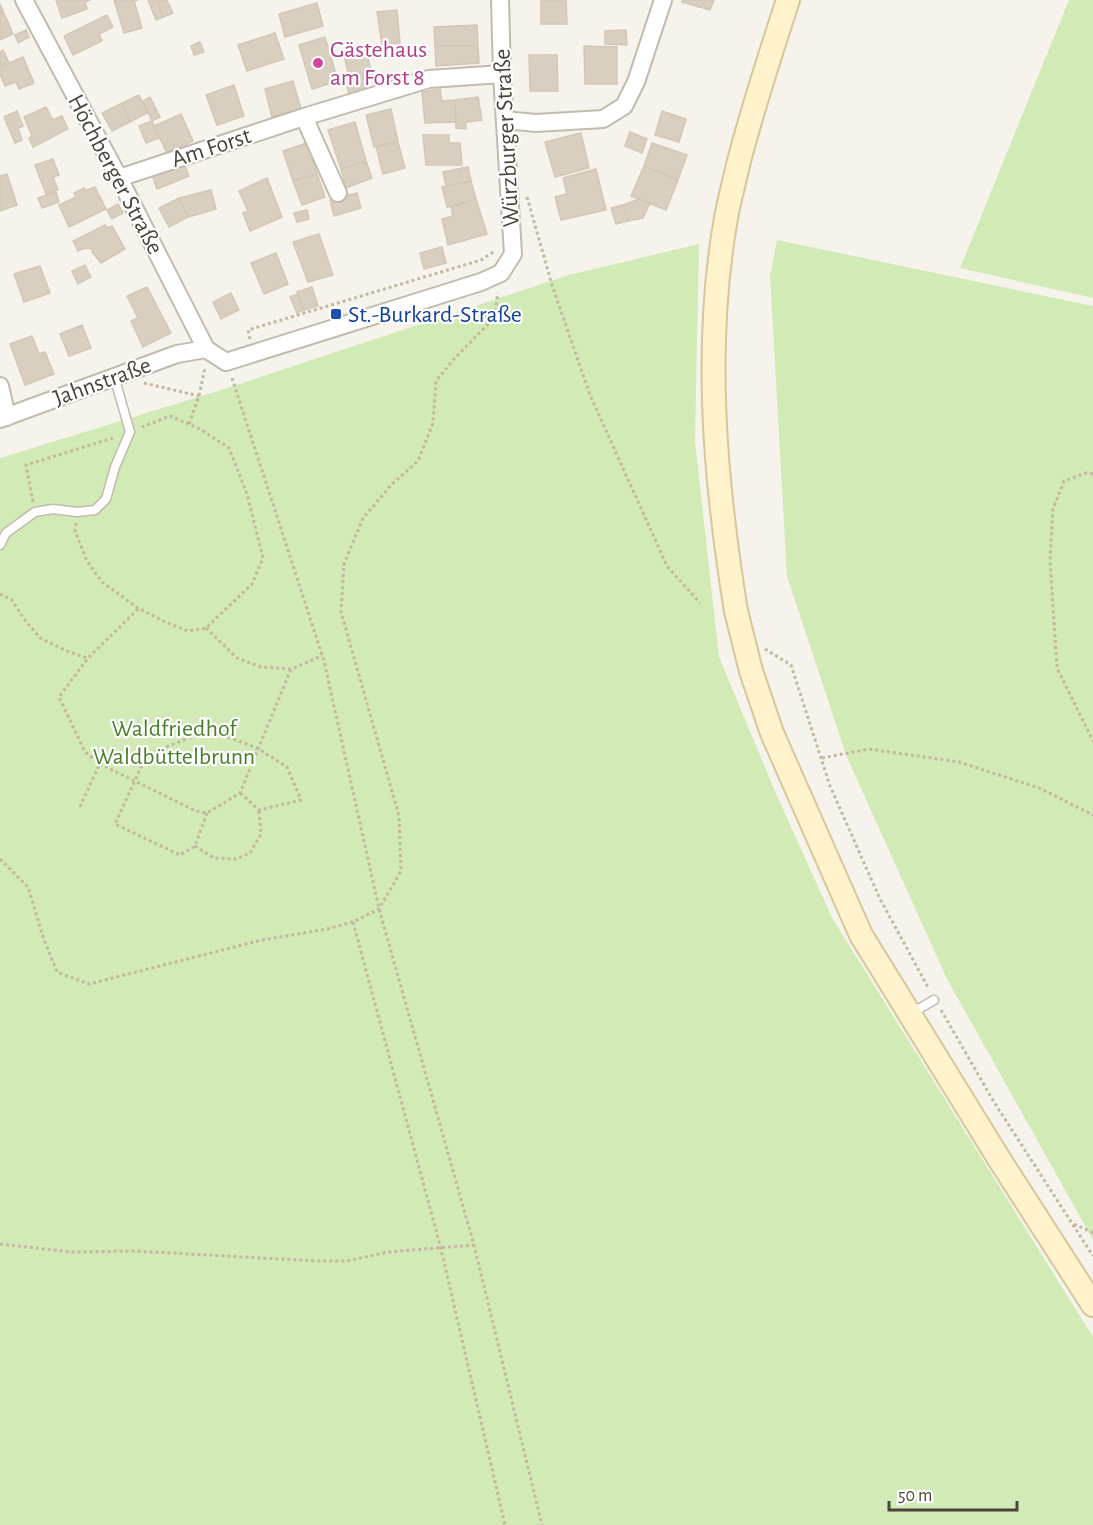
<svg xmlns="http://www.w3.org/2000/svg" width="1093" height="1525" font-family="'Alegreya Sans',sans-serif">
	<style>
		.green { fill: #d2eab5 }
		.building { fill: #d8cfc1; stroke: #d3c7b4; stroke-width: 1.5 }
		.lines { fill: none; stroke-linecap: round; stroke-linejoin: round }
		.lane-casing { stroke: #c2bbae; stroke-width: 11 }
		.street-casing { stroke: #c2bbae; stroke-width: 20 }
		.secondary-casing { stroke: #d6c79b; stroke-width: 26 }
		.path { stroke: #c4b79f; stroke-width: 3; stroke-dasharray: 3 3; stroke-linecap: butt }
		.lane { stroke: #fff; stroke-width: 8 }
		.street { stroke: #fff; stroke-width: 16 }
		.secondary { stroke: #fff3cd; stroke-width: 22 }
		.secondary-bridge-casing { stroke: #d6c79b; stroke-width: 26; stroke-linecap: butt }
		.secondary-bridge { stroke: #fff3cd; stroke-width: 22 }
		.hotel-dot { fill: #d1479c; stroke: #fff; stroke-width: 2 }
		.transit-dot { fill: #1a4fb4; stroke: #fff; stroke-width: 2 }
		.labels { text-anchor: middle; stroke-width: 4.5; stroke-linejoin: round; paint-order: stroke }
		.hotel-label { font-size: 24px; fill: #b23c85; stroke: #fff; text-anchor: start }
		.street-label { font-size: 24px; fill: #4b4439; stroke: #fff }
		.transit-label { font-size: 24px; fill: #164399; stroke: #fff; text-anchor: start }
		.park-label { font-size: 24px; fill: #4a7f2a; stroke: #fff }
	</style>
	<rect width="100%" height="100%" fill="#f6f3ec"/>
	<path class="green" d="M1069 0H1093V298L960 268Z
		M777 240 1093 306V1240L947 979 846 755 787 576 770 276Z
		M699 244 695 441 719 657 774 789 832 918 1093 1337V1525H0V458L221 390 569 275Z"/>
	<path class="building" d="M56 0H90L85 2 87 9 62 18Z
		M114 0H138L134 1 142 28 124 33Z
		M148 0H157L163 17 156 20Z
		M157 0H167L173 13 163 17Z
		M541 0H566L567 24H541Z
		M682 0H714L710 10 682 2Z
		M317 3 323 26 285 37 279 14Z
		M0 4 13 34 0 40Z
		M397 10 400 43 382 45 377 12Z
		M107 15 113 27 99 34 102 41 73 55 64 36Z
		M477 25 478 46H435L434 27Z
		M26 30 29 37 18 43 15 35Z
		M626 30 627 45 605 44V31Z
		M275 33 284 59 247 71 238 45Z
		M325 37 338 81 312 89 299 45Z
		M200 42 204 52 194 55 191 46Z
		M365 46 372 75 350 80 343 51Z
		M435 46H478L479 63 436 66Z
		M584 46 617 47V84H585Z
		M3 50 9 63 0 66V52Z
		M529 55H557L558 91H530Z
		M23 57 34 83 19 89 16 82 5 86 0 74V67Z
		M365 77 369 92 349 96 346 81Z
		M293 81 301 109 272 117 265 89Z
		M234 85 244 116 217 125 206 95Z
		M440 89 442 101 455 100 456 122 425 123 422 92Z
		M139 95 147 113 130 122 122 103Z
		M150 97 160 117 152 121 143 101Z
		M478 97 482 120 466 122V129L456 128 455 100Z
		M122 103 130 122 112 131 102 113Z
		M46 107 53 120 62 116 68 129 33 147 29 138 32 136 24 117Z
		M391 109 398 142 374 147 366 115Z
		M17 111 23 126 18 128 22 140 15 143 4 117Z
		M662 111 686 119 679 142 655 135Z
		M181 114 193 141 167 153 154 126Z
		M152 121 159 138 146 143 139 126Z
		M355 122 366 161 341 169 328 130Z
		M630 132 647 139 642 153 625 146Z
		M581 133 589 168 555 177 545 142Z
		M423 135H449V143H460L462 165H426Z
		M398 142 405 168 383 174 376 146Z
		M307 143 317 174 293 181 283 151Z
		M652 143 687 155 678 180 644 166Z
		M53 159 59 175 53 177 58 190 46 194 35 165Z
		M183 160 189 176 157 189 151 172Z
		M366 161 372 178 346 188 341 169Z
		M644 166 678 180 666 210 631 196Z
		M468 167 471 181 446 186 443 172Z
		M596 169 606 210 561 220 555 197 567 194 563 178Z
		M7 174 17 205 0 211V176Z
		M317 174 325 197 302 205 293 181Z
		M267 178 282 217 250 231 243 213 248 211 239 191Z
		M471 181 476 199 447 207 442 187Z
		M95 187 106 209 69 227 59 205 76 197 74 193 84 188 85 191Z
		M211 190 216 209 188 217 179 198Z
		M56 192 59 202 42 208 38 198Z
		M357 193 361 208 334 216 330 200Z
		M179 198 188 217 169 227 159 208Z
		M476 199 487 234 448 245 442 219 453 216 451 207Z
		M639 199 650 203 643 218 628 221 623 205Z
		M118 204 123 213 112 219 107 210Z
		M623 205 628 221 616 224 611 208Z
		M307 210 309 219 297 222 294 213Z
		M105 225 107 228 112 226 125 249 101 263 92 252 93 249 85 248 78 251 73 241Z
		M319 234 333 275 308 282 293 242Z
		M442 247 446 263 424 269 420 253Z
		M276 253 288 284 264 294 251 263Z
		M85 265 91 277 78 284 72 271Z
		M40 266 50 293 24 302 14 274Z
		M147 287 171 333 143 347 131 321 138 318 127 296Z
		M312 287 318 306 304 310 297 292Z
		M231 293 239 310 221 319 213 302Z
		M298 294 304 310 297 313 290 297Z
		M82 325 91 348 69 356 60 334Z
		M32 336 39 354 45 352 54 374 25 385 10 344Z"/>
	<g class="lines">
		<defs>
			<path id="lane" d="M0 545 6 533 35 512 53 509 77 512 95 510 106 499 115 467 130 432 114 376
				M910 1014 934 1000"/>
			<path id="street" d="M24 0 119 178 206 349
				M304 117 338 193
				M506 120 536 123 603 119 624 106 636 82 663 0
				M119 178 304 117 429 79 502 74
				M206 349 226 362 481 282 501 273 513 254 502 74 500 0
				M0 386 7 417
				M0 419 177 354 206 349"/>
			<path id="secondary" d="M736 611C715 482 703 348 726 218 729 201 734 183 738 165 752 110 770 55 788 0
				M751 671 772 733 861 935 1001 1162 1093 1305"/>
		</defs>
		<use href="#lane" class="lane-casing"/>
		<use href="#street" class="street-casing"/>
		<use href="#secondary" class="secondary-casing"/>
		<path class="path" d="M527 197 552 285 590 395 667 566 700 603
			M250 339 248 330 481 260 495 251
			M232 378 324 661 379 909 474 1245 542 1525
			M144 383 199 396
			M189 424 199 396 205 368
			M1093 474 1086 473 1064 481 1053 509 1050 560 1057 668 1093 741
			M33 502 26 465 113 438
			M76 523 75 531 87 561 102 582 138 608 165 622 188 631 206 628 252 584 263 558 247 494 229 448 200 429 170 416 142 427
			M0 594 12 600 24 619 40 638 67 651 87 658
			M138 609 88 658 59 697 85 752 102 765 196 811 207 813 240 793 291 669
			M206 628 237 658 261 667 291 669 322 656
			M765 649 791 665 830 786 880 899 929 989
			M822 758 869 749 959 762 1039 788 1093 815
			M80 807 100 763
			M207 813 195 846 180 855 115 824 147 754 210 730 257 748 287 767 301 800 259 810 240 793
			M195 846 214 858 237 859 250 853 261 834 259 810
			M0 859 28 887 43 937 57 972 89 984 262 940 327 929 353 922 379 909 401 871 399 816 341 612 344 564 363 518 392 484 418 461 433 423 436 381 454 359 494 318 498 293
			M353 922 441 1249 505 1525
			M941 1010 994 1102 1093 1256
			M1074 1224 1093 1233
			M0 1244 72 1252 135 1251 317 1261H347L388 1252 474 1245"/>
		<use href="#lane" class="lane"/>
		<use href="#street" class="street"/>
		<use href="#secondary" class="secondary"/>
		<defs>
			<path id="secondary-bridge" d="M736 611 751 671"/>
		</defs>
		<use href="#secondary-bridge" class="secondary-bridge-casing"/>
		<use href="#secondary-bridge" class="secondary-bridge"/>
	</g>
	<circle class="hotel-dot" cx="318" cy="63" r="6"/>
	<rect class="transit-dot" x="330" y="308" width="12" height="12" rx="3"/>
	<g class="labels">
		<g class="hotel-label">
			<text x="330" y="57">Gästehaus<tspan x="330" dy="28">am Forst 8</tspan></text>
		</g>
		<g class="street-label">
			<text transform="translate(506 138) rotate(-93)" y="8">Würzburger Straße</text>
			<text transform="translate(211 147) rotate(-18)" y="8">Am Forst</text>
			<text transform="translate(116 174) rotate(62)" y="8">Höchberger Straße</text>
			<text transform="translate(102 381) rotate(-20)" y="8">Jahnstraße</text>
		</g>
		<g class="transit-label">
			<text x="348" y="322">St.-Burkard-Straße</text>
		</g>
		<g class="park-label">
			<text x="174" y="736">Waldfriedhof<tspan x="174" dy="28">Waldbüttelbrunn</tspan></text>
		</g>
	</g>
	<path d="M889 1501v9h128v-9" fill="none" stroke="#4b4439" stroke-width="3"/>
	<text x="898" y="1501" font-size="18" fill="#4b4439" stroke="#ffffff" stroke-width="4.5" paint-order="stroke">50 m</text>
</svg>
